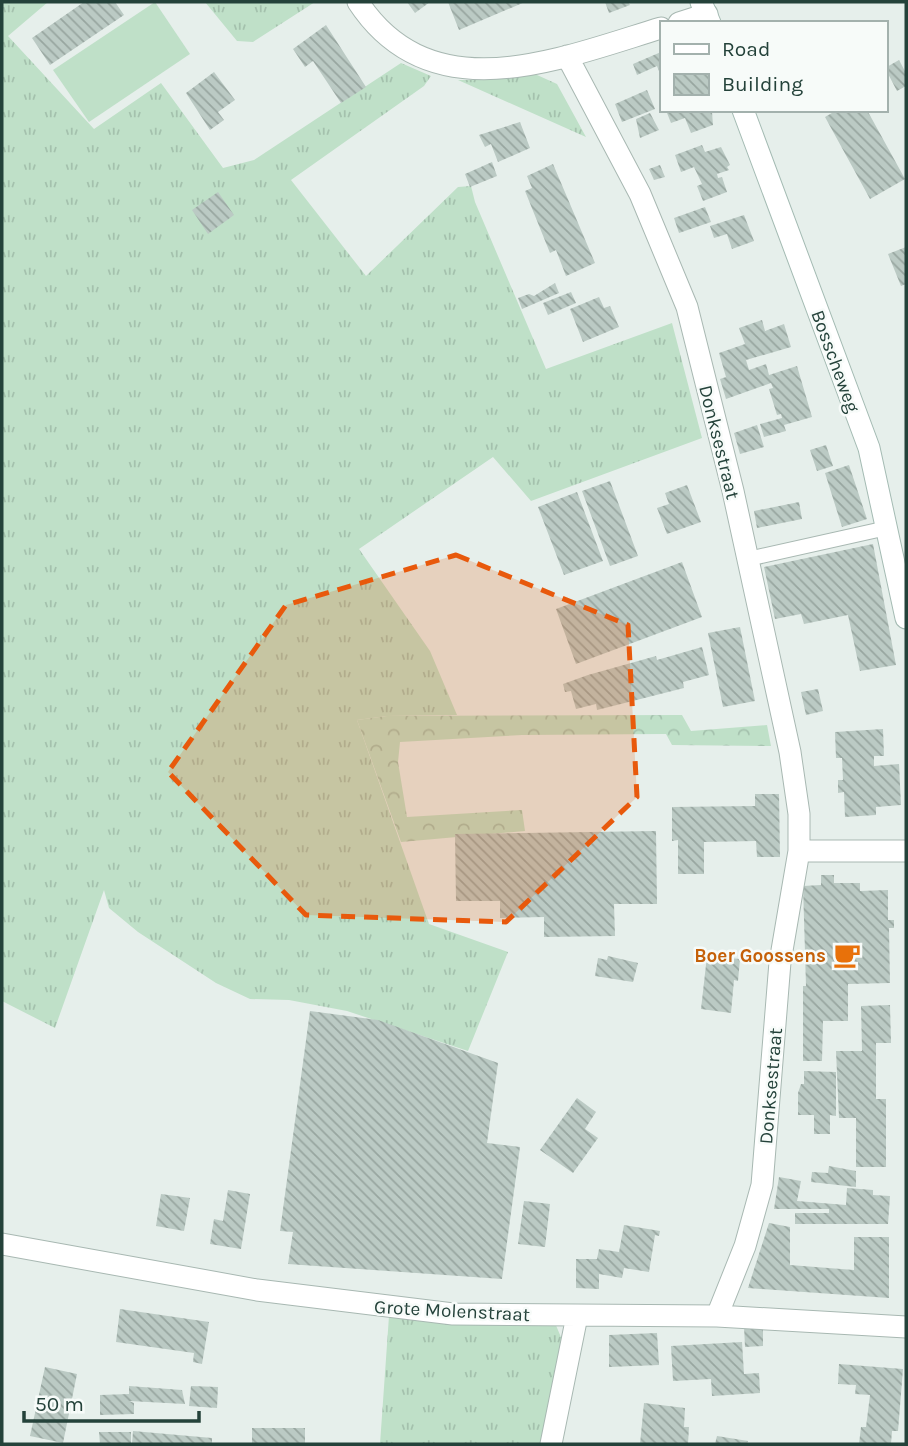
<svg xmlns="http://www.w3.org/2000/svg" width="908" height="1446" font-family="Karla,sans-serif">
	<style>
		.grass { fill: url(#grass-tufts) }
		.forest { fill: url(#forest-crowns) }
		.pitch { fill: #bfe0c8 }
		.building { fill: url(#building-back-hatch) }
		.lines { fill: none; stroke-linecap: round; stroke-linejoin: round }
		.lane-casing { stroke: #a8b8b2; stroke-width: 16 }
		.street-casing { stroke: #a8b8b2; stroke-width: 23 }
		.secondary-casing { stroke: #a4bbb3; stroke-width: 23 }
		.lane { stroke: #fff; stroke-width: 14 }
		.street { stroke: #fff; stroke-width: 21 }
		.secondary { stroke: #fff; stroke-width: 21 }
		.marked { fill: #e8590c; fill-opacity: 0.2; stroke: #e8590c; stroke-width: 5; stroke-dasharray: 14 9; stroke-linejoin: round }
		.labels { text-anchor: middle; stroke-width: 5; stroke-linejoin: round; paint-order: stroke }
		.street-label { font-size: 19px; fill: #24423a; stroke: #f7fbf9 }
		.food-label { font-size: 19px; font-weight: bold; fill: #c56008; stroke: #f7fbf9; text-anchor: end }
	</style>
	<defs>
		<pattern id="grass-tufts" width="24" height="20" patternUnits="userSpaceOnUse" patternTransform="scale(1.75)"><rect width="24" height="20" fill="#bfe0c8"/><path d="M3 7l-1-3M5 7V3M7 7l1-3M15 17l-1-3M17 17v-4M19 17l1-3" fill="none" stroke="#a4c1ad"/></pattern>
		<pattern id="forest-crowns" width="20" height="18" patternUnits="userSpaceOnUse" patternTransform="scale(1.75)"><rect width="20" height="18" fill="#bfe0c8"/><path d="M2 6a3 3 0 1 1 6 0M12 15a3 3 0 1 1 6 0" fill="none" stroke="#a4c1ad"/></pattern>
		<pattern id="building-back-hatch" width="6" height="6" patternUnits="userSpaceOnUse" patternTransform="scale(1.75)"><rect width="6" height="6" fill="#bbcac4"/><path d="M-1 5l2 2M0 0l6 6M5-1l2 2" fill="none" stroke="#98a6a0"/></pattern>
	</defs>
	<rect width="100%" height="100%" fill="#e6efeb"/>
	<path class="grass" d="M2 2H48L8 36 94 129 161 83 223 168 254 160 401 63 431 76 424 86 291 180 366 276 458 187 471 186 475 202 546 369 672 323 702 438 531 501 493 457 359 549 430 651 457 715 387 716 357 720 429 924 508 952 468 1051 347 1011 289 1000 250 999 216 983 138 932 109 908 104 890 55 1028 2 1001Z
		M205 2H315L253 42 237 41Z
		M526 70 557 84 586 137 458 80H477Z
		M389 1316 555 1323 563 1342 541 1444H380Z"/>
	<path class="forest" d="M682 715 691 731 767 725 771 746 672 745 666 734 522 735 400 742 398 762 407 817 522 810 525 831 401 842 357 720 387 716Z"/>
	<path class="pitch" d="M155 2 190 54 89 122 53 70Z"/>
	<path class="building" d="M84 2H115L124 15 50 65 32 38Z
		M407 2H430L415 13Z
		M448 2H525L459 30Z
		M605 2H628L630 5 609 13Z
		M326 25 366 87 341 103 313 61 305 67 293 49Z
		M661 52V76L657 66 637 75 633 64Z
		M899 60 906 73V86L897 91 885 68Z
		M214 72 235 100 218 112 224 120 210 130 186 93Z
		M647 90 655 109 622 122 615 104Z
		M676 110H707L712 112 713 125 691 133 685 118 671 123 667 113Z
		M837 110H867L905 179 870 199 825 117Z
		M650 113 659 130 640 138 636 119Z
		M520 122 530 148 498 162 491 144 485 147 479 135Z
		M702 145 705 152 721 147 730 165 727 167 729 170 717 174 718 178 722 177 727 192 703 201 697 186 702 184 694 167 681 172 675 155Z
		M492 162 497 176 470 187 465 174Z
		M553 164 595 263 566 276 556 250 550 253 525 191 532 188 527 176Z
		M660 165 665 177 654 180 649 169Z
		M218 192 234 215 208 234 192 210Z
		M705 207 711 222 679 233 674 218Z
		M744 215 754 241 732 249 727 234 714 238 710 226Z
		M906 247V284L901 286 888 254Z
		M555 283 559 293 522 309 518 298 529 294 534 296Z
		M571 292 576 303 548 315 543 303Z
		M599 297 604 308 610 306 619 327 583 342 570 309Z
		M762 320 765 331 784 324 791 347 746 360 749 370 766 364 769 375 797 366 812 417 784 425 786 431 764 437 760 424 782 418 781 414 777 415 769 389 773 388 771 383 726 399 720 379 726 377 719 353 745 344 739 328Z
		M757 425 764 447 740 454 734 433Z
		M826 445 833 466 817 471 810 450Z
		M849 465 867 519 842 527 825 473Z
		M610 481 638 556 610 566 582 491Z
		M687 485 701 522 667 534 657 508 669 504 665 493Z
		M577 492 603 561 564 575 538 507Z
		M799 502 802 519 757 528 754 511Z
		M873 544 896 665 860 671 848 615 804 624 801 614 775 619 764 567Z
		M682 562 702 617 576 664 556 609Z
		M740 627 755 701 723 707 708 633Z
		M702 647 709 675 683 682 684 688 597 710 596 704 576 709 571 691 565 692 563 684 588 675 656 656 657 660Z
		M818 689 823 711 806 715 801 692Z
		M883 729 884 756H874V766L899 764 901 805 876 807V815L845 817 844 792 838 793V780H843L842 758H836L835 732Z
		M755 794H779L780 857H757L756 841 704 842V874H678V840L672 841V807L755 806Z
		M656 831 657 904H614L615 936 544 937V917L500 918V901H456L455 834Z
		M821 875H834V883H860V891L888 890V920H894V928H889L890 983 848 984V1021H823L822 1061H803V986H806L803 886 821 885Z
		M608 956 638 963 633 982 595 976 598 958 607 960Z
		M707 956 740 959 738 981 734 980 731 1013 701 1009Z
		M890 1005 891 1043H876V1099H886V1167H856V1118H839L836 1051H862L861 1006Z
		M310 1011 378 1020 498 1063 487 1143 520 1147 502 1279 288 1264 293 1232 280 1231Z
		M804 1071 836 1072V1116L830 1115V1134H814V1115H798V1093L801 1084H804Z
		M577 1098 596 1112 585 1129 598 1138 573 1173 540 1150Z
		M829 1166 856 1171V1187L811 1182 812 1172 828 1173Z
		M779 1177 801 1181 797 1201 846 1205 847 1188 873 1190V1195L890 1196 888 1224H795V1213H829V1209H774Z
		M228 1190 250 1194 241 1249 210 1244 214 1219 223 1221Z
		M161 1194 190 1198 184 1231 156 1226Z
		M524 1201 550 1204 545 1247 518 1244Z
		M769 1223 790 1227V1265L854 1270V1237H889V1298L748 1288Z
		M624 1225 660 1231 659 1236 655 1235 649 1272 624 1268 622 1278 599 1274V1289L576 1288V1259H597L599 1249 619 1252Z
		M120 1309 209 1322 202 1364 193 1362 194 1353 116 1342Z
		M744 1326H763V1346L745 1347Z
		M657 1333 659 1365 609 1367V1335Z
		M742 1342 744 1374 759 1373 760 1393 712 1396 711 1379 673 1381 671 1346Z
		M839 1364 903 1369 898 1431H892L891 1444H859L861 1427H866L870 1395 855 1394 856 1385 838 1384Z
		M45 1367 77 1374 63 1443 30 1436Z
		M129 1386 182 1390 185 1404 129 1401 134 1403V1414L100 1415V1395L129 1394Z
		M191 1386 218 1387 217 1408 189 1406Z
		M644 1403 685 1408 684 1427H689L688 1444H640Z
		M252 1428H305V1444H252Z
		M133 1431 212 1438V1444H132Z
		M99 1432H131V1444H100Z
		M717 1436 748 1441 747 1444H715Z"/>
	<g class="lines">
		<defs>
			<path id="lane" d="M748 559 887 528"/>
			<path id="street" d="M358 2C431 113 559 59 661 28
				M679 23 707 14
				M567 56 640 194 687 307 733 491 790 752 799 814V851L780 962 762 1185 745 1246 717 1316
				M799 851H906
				M2 1244 257 1290 453 1314 717 1316 906 1327
				M551 1444 577 1316"/>
			<path id="secondary" d="M701 2 710 23
				M743 110 869 448 906 618"/>
		</defs>
		<use href="#lane" class="lane-casing"/>
		<use href="#street" class="street-casing"/>
		<use href="#secondary" class="secondary-casing"/>
		<use href="#lane" class="lane"/>
		<use href="#street" class="street"/>
		<use href="#secondary" class="secondary"/>
	</g>
	<path class="marked" d="M456 555 628 625 637 797 506 922 306 915 168 772 286 605Z"/>
	<defs>
		<symbol id="cafe-bare" viewBox="-9 -9 18 18"><path d="M-5.5-4.5H6V0H3Q3 3.5 0 3.5H-2.5Q-5.5 3.5-5.5 0ZM3-3.2v2h1.7v-2ZM-6 4.5H4V6H-6Z" fill="#e8710a" stroke="#f7fbf9" stroke-width="2.5" paint-order="stroke"/></symbol>
	</defs>
	<g fill-rule="evenodd">
		<use href="#cafe-bare" x="828" y="936" width="38" height="38"/>
	</g>
	<g class="labels">
		<g class="street-label">
			<text transform="translate(836 361) rotate(70)" y="7">Bosscheweg</text>
			<text transform="translate(720 442) rotate(76)" y="7">Donksestraat</text>
			<text transform="translate(770 1086) rotate(-85)" y="7">Donksestraat</text>
			<text transform="translate(452 1310) rotate(3)" y="7">Grote Molenstraat</text>
		</g>
		<g class="food-label">
			<text x="826" y="962">Boer Goossens</text>
		</g>
	</g>
	<rect width="908" height="1446" fill="none" stroke="#24423a" stroke-width="7"/>
	<rect x="660" y="21" width="228" height="91" fill="#f7fbf9" stroke="#a3b1ad" stroke-width="2"/>
	<rect x="674" y="44" width="35" height="10" fill="#ffffff" stroke="#a3b1ad" stroke-width="2"/>
	<text x="722" y="56" font-size="21" fill="#24423a">Road</text>
	<rect x="674" y="74" width="35" height="21" fill="url(#building-back-hatch)" stroke="#a3b1ad" stroke-width="2"/>
	<text x="722" y="91" font-size="21" fill="#24423a">Building</text>
	<path d="M24 1411v10h175v-10" fill="none" stroke="#24423a" stroke-width="3.5"/>
	<text x="35" y="1411" font-size="21" fill="#24423a" stroke="#f7fbf9" stroke-width="5" paint-order="stroke">50 m</text>
</svg>
